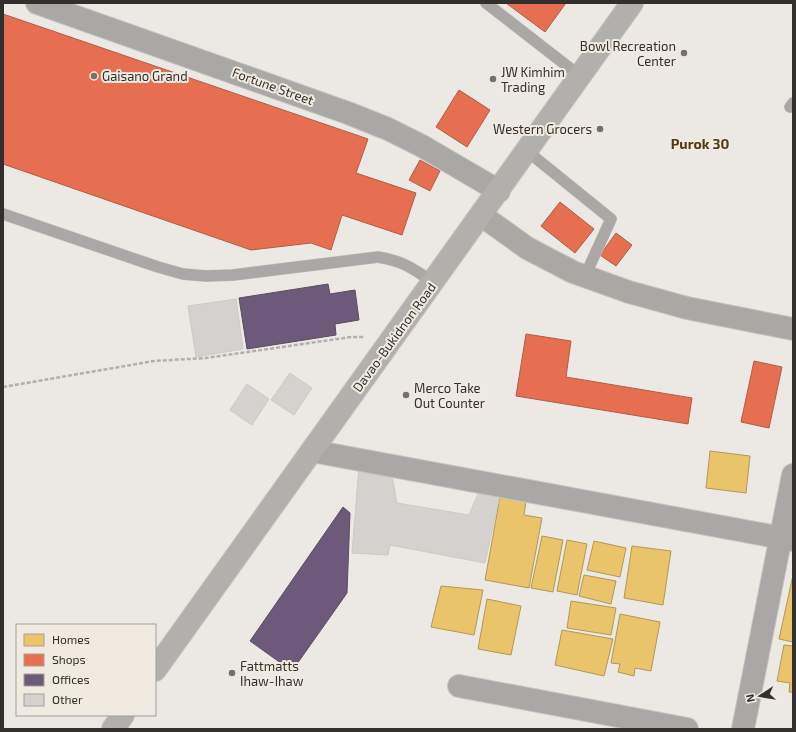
<svg xmlns="http://www.w3.org/2000/svg" width="796" height="732" font-family="'Exo 2',sans-serif">
	<style>
		.homes { fill: #e9c46a; stroke: #b29757 }
		.shops { fill: #e76f51; stroke: #b15c46 }
		.offices { fill: #6d597a; stroke: #5b4c63 }
		.building { fill: #d4d1ce; stroke: #cccac6 }
		.lines { fill: none; stroke-linecap: round; stroke-linejoin: round }
		.lane-casing { stroke: #c6c4c0; stroke-width: 12 }
		.street-casing { stroke: #c6c4c0; stroke-width: 24 }
		.secondary-casing { stroke: #c6c4c0; stroke-width: 24 }
		.highway-casing { stroke: #c6c4c0; stroke-width: 24 }
		.path { stroke: #b1b0ae; stroke-width: 2.5; stroke-dasharray: 4 2; stroke-linecap: butt }
		.lane { stroke: #aaa8a7; stroke-width: 11 }
		.street { stroke: #aaa8a7; stroke-width: 22 }
		.secondary { stroke: #a9a8a5; stroke-width: 22 }
		.highway { stroke: #b1b0ad; stroke-width: 22 }
		.poi-dot { fill: #73706c; stroke: #f0eae1; stroke-width: 1.5 }
		.labels { text-anchor: middle; stroke-width: 4; stroke-linejoin: round; paint-order: stroke }
		.poi-label { font-size: 13px; fill: #322f2c; stroke: #f0eae1; text-anchor: start }
		.street-label { font-size: 13px; fill: #322f2c; stroke: #f0eae1 }
		.neighbourhood-label { font-size: 14px; font-weight: bold; fill: #513b17; stroke: #f0eae1 }
	</style>
	<rect width="100%" height="100%" fill="#ece9e4"/>
	<path class="homes" d="M710 451 750 456 746 493 706 488Z
		M500 497 526 501 524 515 542 518 529 588 485 580Z
		M542 536 563 540 553 592 531 588Z
		M567 540 587 544 577 595 557 591Z
		M594 541 626 548 620 577 587 570Z
		M632 546 671 551 663 605 624 598Z
		M584 575 616 581 611 604 579 596Z
		M793 575V642L779 639Z
		M441 586 483 590 474 635 431 627Z
		M487 599 521 606 511 655 478 649Z
		M571 601 616 608 611 635 567 628Z
		M620 614 660 622 651 671 635 668 634 676 618 672 620 664 611 663Z
		M562 630 613 639 604 676 555 665Z
		M784 645 793 646V692H789L790 683 777 681Z"/>
	<path class="shops" d="M506 3H566L545 32Z
		M3 14 368 139 356 173 416 193 402 235 342 215 331 250 311 243 251 250 3 164Z
		M459 90 490 110 467 147 436 127Z
		M420 160 440 171 430 191 409 180Z
		M560 202 594 229 575 253 541 226Z
		M616 233 632 245 616 266 600 255Z
		M526 334 571 341 566 377 692 398 688 424 516 396Z
		M754 361 782 367 769 428 741 422Z"/>
	<path class="offices" d="M328 284 330 294 355 290 359 320 335 324 336 335 247 349 239 298Z
		M343 507 350 513 347 593 292 671 250 641Z"/>
	<path class="building" d="M236 299 243 349 196 357 188 306Z
		M290 373 312 388 294 415 271 400Z
		M247 384 269 399 252 425 230 410Z
		M359 466 391 470 397 503 469 515 480 489 500 495 485 563 390 545 388 555 352 553Z"/>
	<g class="lines">
		<defs>
			<path id="lane" d="M486 3 580 76
				M790 107 793 103
				M527 151 611 219 585 276
				M3 214 158 267 183 274 206 276 233 275 378 257C403 261 412 268 433 282"/>
			<path id="street" d="M37 3 348 113 388 129 422 146 499 191
				M312 451 793 540
				M459 686 687 729
				M743 729 793 475"/>
			<path id="secondary" d="M481 215 527 248 573 272 629 292 687 308 793 329"/>
			<path id="highway" d="M155 670 632 3
				M113 729 123 715"/>
		</defs>
		<use href="#lane" class="lane-casing"/>
		<use href="#street" class="street-casing"/>
		<use href="#secondary" class="secondary-casing"/>
		<use href="#highway" class="highway-casing"/>
		<path class="path" d="M3 387 154 361 206 358 351 337H365"/>
		<use href="#lane" class="lane"/>
		<use href="#street" class="street"/>
		<use href="#secondary" class="secondary"/>
		<use href="#highway" class="highway"/>
	</g>
	<g class="poi-dot">
		<circle cx="684" cy="53" r="4"/>
		<circle cx="94" cy="76" r="4"/>
		<circle cx="493" cy="79" r="4"/>
		<circle cx="600" cy="129" r="4"/>
		<circle cx="406" cy="395" r="4"/>
		<circle cx="232" cy="673" r="4"/>
	</g>
	<g class="labels">
		<g class="poi-label">
			<text x="676" y="51" text-anchor="end">Bowl Recreation<tspan x="676" dy="15">Center</tspan></text>
			<text x="501" y="77">JW Kimhim<tspan x="501" dy="15">Trading</tspan></text>
			<text x="102" y="81">Gaisano Grand</text>
			<text x="592" y="134" text-anchor="end">Western Grocers</text>
			<text x="414" y="393">Merco Take<tspan x="414" dy="15">Out Counter</tspan></text>
			<text x="240" y="671">Fattmatts<tspan x="240" dy="15">Ihaw-Ihaw</tspan></text>
		</g>
		<g class="street-label">
			<text transform="translate(273 86) rotate(20)" y="5">Fortune Street</text>
			<text transform="translate(394 337) rotate(-54)" y="5">Davao-Bukidnon Road</text>
		</g>
		<g class="neighbourhood-label">
			<text x="700" y="149">Purok 30</text>
		</g>
	</g>
	<rect width="796" height="732" fill="none" stroke="#322f2c" stroke-width="8"/>
	<rect x="16" y="624" width="140" height="92" fill="#f0eae1" stroke="#a49f99"/>
	<rect x="24" y="634" width="20" height="12" fill="#e9c46a" stroke="#a49f99"/>
	<text x="52" y="644" font-size="12" fill="#322f2c">Homes</text>
	<rect x="24" y="654" width="20" height="12" fill="#e76f51" stroke="#a49f99"/>
	<text x="52" y="664" font-size="12" fill="#322f2c">Shops</text>
	<rect x="24" y="674" width="20" height="12" fill="#6d597a" stroke="#a49f99"/>
	<text x="52" y="684" font-size="12" fill="#322f2c">Offices</text>
	<rect x="24" y="694" width="20" height="12" fill="#d4d1ce" stroke="#a49f99"/>
	<text x="52" y="704" font-size="12" fill="#322f2c">Other</text>
	<g transform="translate(760 696) rotate(258)" stroke="#f0eae1" stroke-width="3" paint-order="stroke">
	<path d="M0-3L7 15L0 10L-7 15Z" fill="#322f2c"/>
	<text y="-6" font-size="11" font-weight="bold" text-anchor="middle" fill="#322f2c">N</text>
	</g>
</svg>
